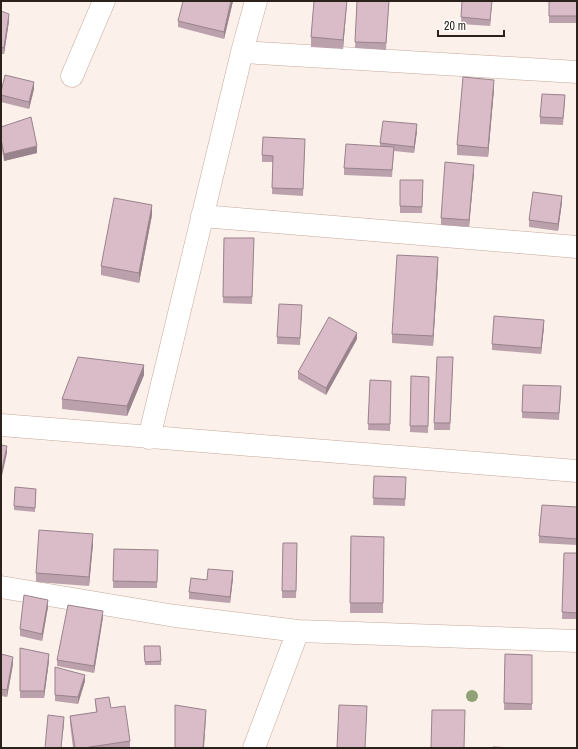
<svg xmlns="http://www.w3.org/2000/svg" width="578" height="749" font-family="'Archivo Narrow',sans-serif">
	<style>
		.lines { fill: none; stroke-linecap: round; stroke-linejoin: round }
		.minor-casing { stroke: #c5a99a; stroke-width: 23 }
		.minor { stroke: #fff; stroke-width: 22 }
		.tree { fill: #8fa175 }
		.wall { fill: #bba1ac }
		.shaded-wall { fill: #99838c }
		.building { fill: #dabbc8; stroke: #99838c }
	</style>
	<rect width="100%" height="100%" fill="#fcf0ea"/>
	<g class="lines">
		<defs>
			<path id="minor" d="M242 52 577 72
				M72 76 104 1
				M202 216 577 247
				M1 425 577 471
				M149 438 242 52 256 1
				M1 587 175 616 298 631 577 641
				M254 748 298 631"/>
		</defs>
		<use href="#minor" class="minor-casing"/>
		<use href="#minor" class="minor"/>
	</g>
	<circle class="tree" cx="472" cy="696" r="6"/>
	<path class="wall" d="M233 1 224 39 178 27V21Z
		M314 1H347L343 49 311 47V37Z
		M357 1H389L386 50 355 48Z
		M462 1H492L490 26 461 24Z
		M549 1H577V23H549Z
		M1 11 9 21 4 54H1Z
		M34 89 29 109 1 102V92Z
		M494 89 488 157 457 155V145Z
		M565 101 563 125 540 124V117Z
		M1 127 37 153 4 161 1 146Z
		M417 131 414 153 394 151 392 177 344 175V168L380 146V143Z
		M305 145 303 196 272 194 273 162H262V155Z
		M474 172 469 227 441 225V218Z
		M400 180 423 187 422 213H400Z
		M562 202 558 231 529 227V220Z
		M152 215 139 283 101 275V266Z
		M224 238H254L252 304 223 303Z
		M438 267 433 346 392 343V334Z
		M302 312 300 345 277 344V337Z
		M544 327 541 354 492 350V344Z
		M357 339 326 395 298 379V372Z
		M453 364 450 430H434V423Z
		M144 375 127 416 62 409V399Z
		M411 376 429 377 428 433 410 432Z
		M370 380 391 381 390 431 368 430Z
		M523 385 561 393 559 420 522 418Z
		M374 476 406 483 405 506 373 505Z
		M36 489 35 512 14 510V506Z
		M577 507V545L539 543V536Z
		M351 536 384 537 383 613H350Z
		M283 543H297L296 598H282Z
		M93 544 89 586 36 582V573Z
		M114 549 158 550 157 588H113Z
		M564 553H577V619H562Z
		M233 578 230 603 189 599V592L207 580Z
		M48 607 42 641 20 636V629Z
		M103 617 94 673 57 666V660Z
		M144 646 161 661V665H145Z
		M20 648 49 661 44 698H20Z
		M1 654 13 664 7 697 1 696Z
		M505 654 532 655V710H504Z
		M85 681 78 704 55 701V695Z
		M95 699 111 708 130 741V748H73L70 723V716L96 712Z"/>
	<path class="shaded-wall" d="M231 1H233L224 39V32Z
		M347 1 343 49V40Z
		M492 1 490 26V20Z
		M9 14V21L4 54V48Z
		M494 80V89L488 157V148Z
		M34 82V89L29 109V102Z
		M417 124V131L414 153V147Z
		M37 146V153L4 161V154Z
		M474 165V172L469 227V220Z
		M562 196V202L558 231V224Z
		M152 205V215L139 283V273Z
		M438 257V267L433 346V336Z
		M544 320V327L541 354V348Z
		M357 333V339L326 395V388Z
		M144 365V375L127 416V406Z
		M7 446V453L1 480V474Z
		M93 534V544L89 586V577Z
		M233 571V578L230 603V597Z
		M48 600V607L42 641V634Z
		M103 611V617L94 673V666Z
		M49 654V661L44 698V691Z
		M13 657V664L7 697V690Z
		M85 675V681L78 704V697Z
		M206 710V717L204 748H203Z
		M64 717V724L61 748Z"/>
	<path class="building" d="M183 1H231L224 32 178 21Z
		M314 1H347L343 40 311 37Z
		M357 1H389L386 43 355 42Z
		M462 1H492L490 20 461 17Z
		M549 1H577V16H549Z
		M1 11 9 14 4 48 1 47Z
		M5 75 34 82 29 102 1 95V92Z
		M463 77 494 80 488 148 457 145Z
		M542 94 565 95 563 118 540 117Z
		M31 117 37 146 4 154 1 139V127Z
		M383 121 417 124 414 147 380 143Z
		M263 137 305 139 303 189 272 188 273 156 262 155Z
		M346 144 394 147 392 170 344 168Z
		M445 162 474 165 469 220 441 218Z
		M400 180H423L422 207 400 206Z
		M533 192 562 196 558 224 529 220Z
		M114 198 152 205 139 273 101 266Z
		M224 238H254L252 297H223Z
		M397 255 438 257 433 336 392 334Z
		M279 304 302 305 300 338 277 337Z
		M494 316 544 320 541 348 492 344Z
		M329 317 357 333 326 388 298 372Z
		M78 357 144 365 127 406 62 399Z
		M437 357H453L450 423H434Z
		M411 376 429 377 428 426H410Z
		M370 380 391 381 390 424H368Z
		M523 385 561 386 559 413 522 412Z
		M1 445 7 446 1 474Z
		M374 476 406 477 405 499 373 498Z
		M15 487 36 489 35 508 14 506Z
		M542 505 577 507V539L539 536Z
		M39 530 93 534 89 577 36 573Z
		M351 536 384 537 383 603H350Z
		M283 543H297L296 591H282Z
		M114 549 158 550 157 582 113 581Z
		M564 553H577V613L562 612Z
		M208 569 233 571 230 597 189 592 191 578 207 580Z
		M24 595 48 600 42 634 20 629Z
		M68 605 103 611 94 666 57 660Z
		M144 646H160L161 661 145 662Z
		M20 648 49 654 44 691H20Z
		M1 654 13 657 7 690 1 689Z
		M505 654 532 655V704L504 703Z
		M55 667 85 675 78 697 55 695Z
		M109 697 111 708 125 706 130 741 83 748H75L70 716 97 712 95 699Z
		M175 705 206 710 203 748H175Z
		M339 705 367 706 365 748H337Z
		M432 710H465L464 748H431Z
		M48 715 64 717 61 748H45Z
		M493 747 514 748H493Z"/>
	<rect width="578" height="749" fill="none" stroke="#2c221c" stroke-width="4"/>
	<path d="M438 30v6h66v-6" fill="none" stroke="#2c221c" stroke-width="2"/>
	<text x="444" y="30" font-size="12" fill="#2c221c" stroke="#ffffff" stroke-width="3" paint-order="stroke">20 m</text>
</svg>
